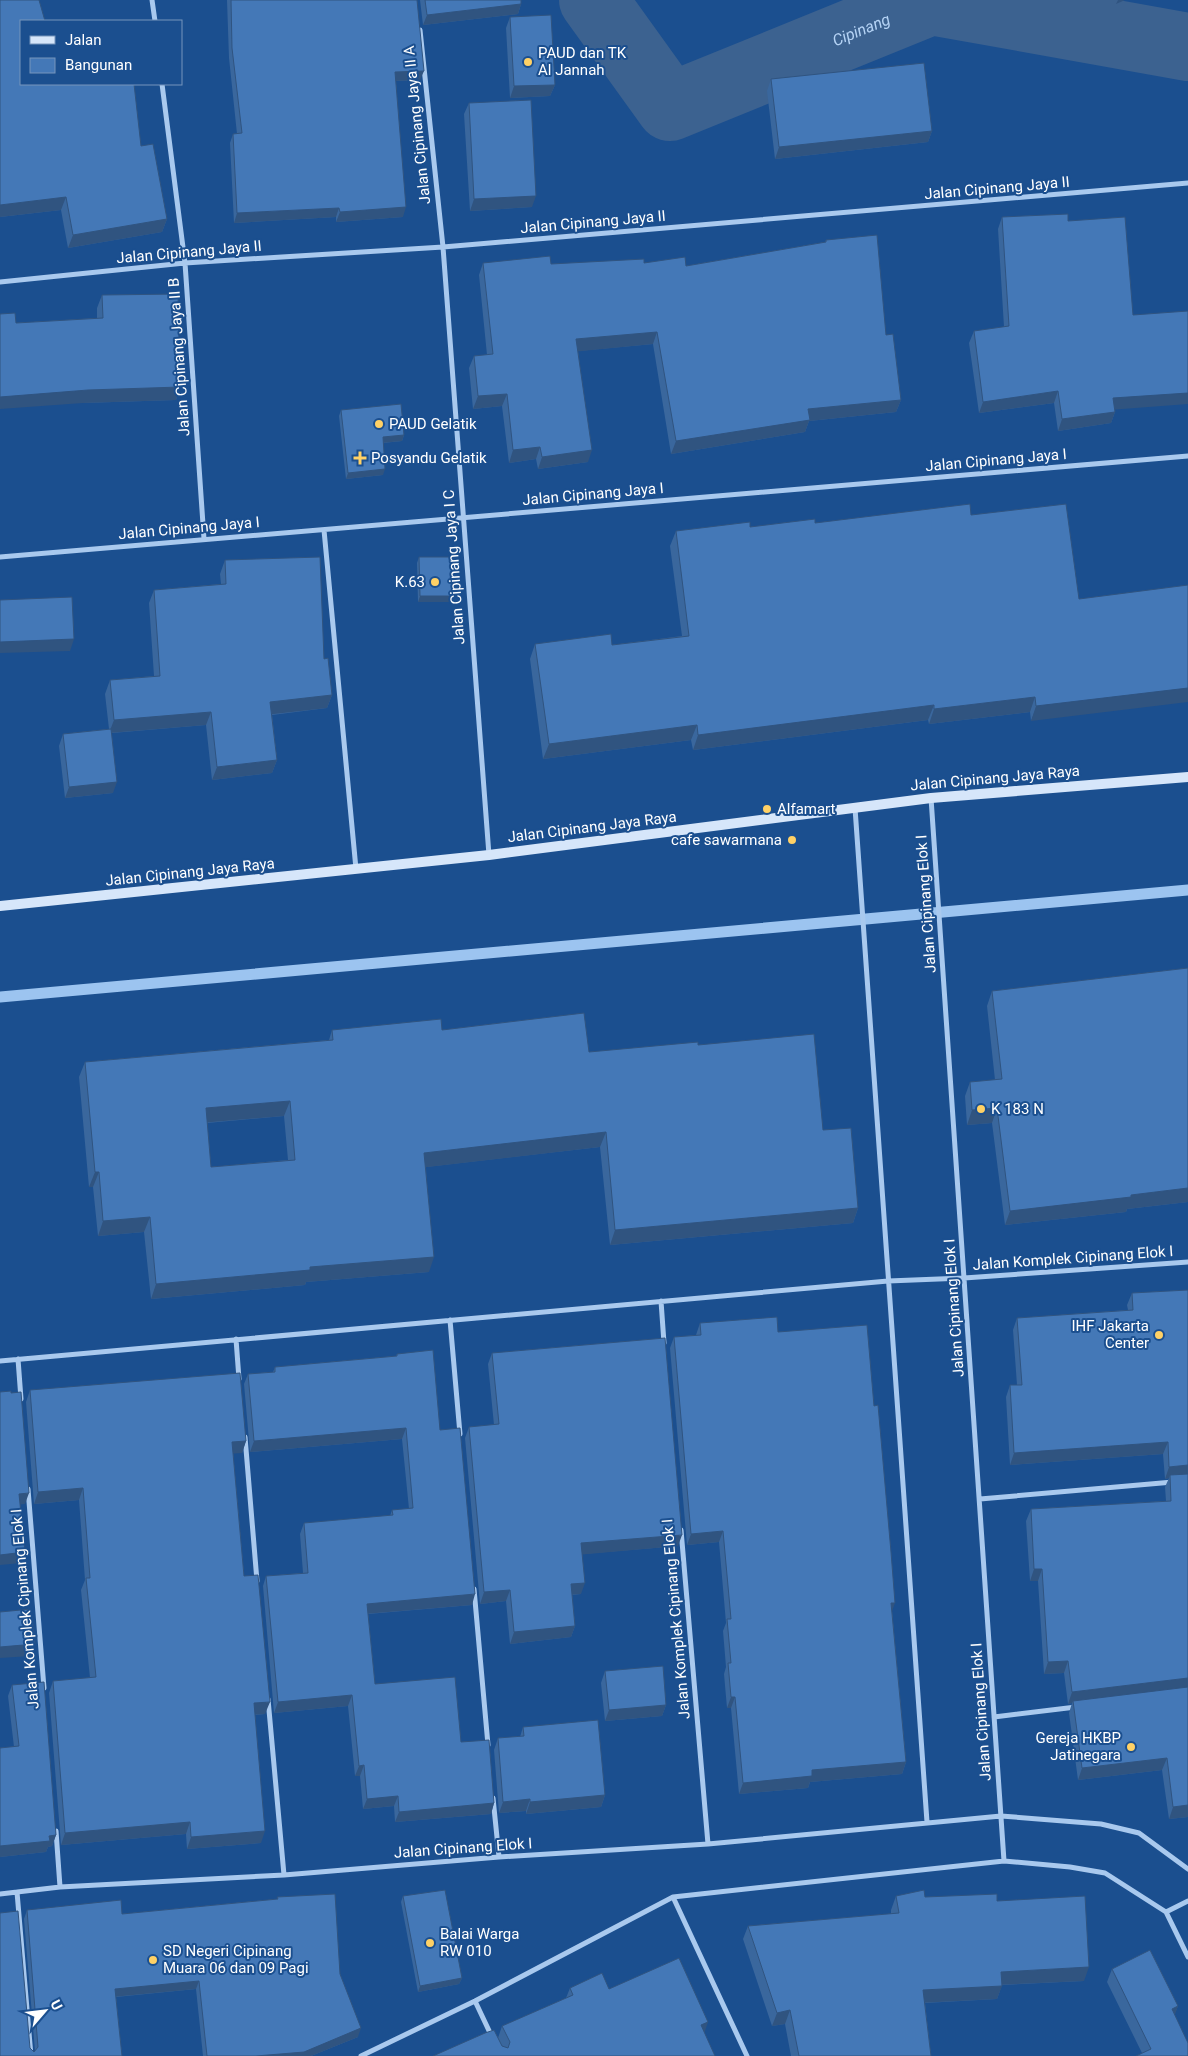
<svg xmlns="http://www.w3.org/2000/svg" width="1188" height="2056" font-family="Roboto,sans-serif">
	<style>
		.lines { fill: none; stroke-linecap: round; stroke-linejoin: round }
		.stream { stroke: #9cc4f0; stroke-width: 11 }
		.river { stroke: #3c6290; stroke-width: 68 }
		.street { stroke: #a9c9ee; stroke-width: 5 }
		.secondary { stroke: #d6e6fa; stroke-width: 10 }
		.wall { fill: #3a679d; fill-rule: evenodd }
		.shaded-wall { fill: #305480 }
		.building { fill: #4478b7; stroke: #305480; fill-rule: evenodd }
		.poi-dot { fill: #ffd166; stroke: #1b4f8f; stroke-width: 2 }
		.labels { text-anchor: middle; stroke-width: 4; stroke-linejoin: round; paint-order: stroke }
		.poi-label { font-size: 15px; fill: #fff; stroke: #1b4f8f; text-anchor: start }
		.street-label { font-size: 15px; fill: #fff; stroke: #1b4f8f }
		.water-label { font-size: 16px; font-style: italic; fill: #b5d3f5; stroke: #1b4f8f }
	</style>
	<rect width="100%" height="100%" fill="#1b4f8f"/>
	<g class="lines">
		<path class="stream" d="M0 997 1188 890"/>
		<path class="river" id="s1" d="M593 0 670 107 931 1 1188 47"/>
		<path class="street" d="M152 0 155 21
			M420 30 443 247 489 855
			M162 84 185 263 204 539
			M0 282 185 263 443 247 1188 183
			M324 530 356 869
			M0 557 1188 456
			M931 798 1004 1861
			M855 808 927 1822
			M661 1301 664 1343
			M450 1320 460 1434
			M236 1339 239 1379
			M18 1359 21 1399
			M0 1361 888 1281 964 1278 1188 1262
			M245 1437 257 1581
			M28 1489 44 1688
			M980 1499 1173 1482
			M681 1530 708 1844
			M474 1589 488 1745
			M268 1699 284 1875
			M994 1717 1076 1707
			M493 1798 499 1857
			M56 1831 60 1887
			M17 1892 31 2056
			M0 1894 60 1887 284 1875 499 1857 708 1844 1001 1816 1101 1824 1139 1833 1188 1869
			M673 1897 747 2056
			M1166 1912 1188 1901
			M475 2001 492 2037
			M361 2056 475 2001 673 1897 1004 1861 1070 1867 1105 1873 1166 1912 1188 1957"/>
		<path class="secondary" d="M0 906 489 855 931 798 1188 777"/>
	</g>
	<path class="wall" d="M0 0 141 146 167 219 162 232 68 248 61 210 0 217Z
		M227 0H417L420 80 396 81 403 217 336 222V217L234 223 230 143 233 134H237L229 58Z
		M420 0H521V4L518 14 423 25Z
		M510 17 555 85 550 96 510 98 506 28Z
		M771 79 932 131 928 142 775 159 767 91Z
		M469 103 532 207 470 211 464 114Z
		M1002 217 1068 221 1115 409V412L1111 423 1058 431 1054 403 979 413 969 343 974 331 1004 327 998 229Z
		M826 240 886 335 901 400 896 412 809 421 805 432 671 454 653 344 578 351 588 462 538 469 536 459 509 463 502 406 473 409 469 368 474 356 487 355 479 275 483 263 551 264 644 263 686 266 825 242Z
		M102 295 180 387 176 400 83 403 16 323 97 318V308Z
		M341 410 404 435 402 441 383 443V475L346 479 339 416Z
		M971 515 1079 599 1031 721 1030 712 929 724 928 720 693 750 691 740 543 759 530 659 535 644 612 645 682 636 670 546 676 531Z
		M419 557 452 602H418L417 563Z
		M225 560 324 659 332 695 327 708 272 715 277 760 272 773 212 780 206 725 112 733 113 793 65 798 59 746 63 734 109 729 105 694 110 680 154 676 149 603 154 590 221 584 220 574Z
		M1188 968V1202L1127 1209 1126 1212 1005 1225 992 1123 967 1125 965 1096 970 1082 995 1080 987 1006 992 991Z
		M332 1030H442L589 1052 698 1045 823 1130 858 1208 853 1223 610 1245 600 1147 426 1167 429 1272 306 1282 305 1285 151 1299 144 1232 98 1236 93 1187H89L79 1077 85 1062 329 1040ZM284 1116 288 1160 211 1167 207 1123Z
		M1188 1290V1817L1169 1819 1162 1770 1078 1780 1069 1713 1072 1703 1068 1704 1064 1673 1044 1674 1038 1581H1030L1026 1521 1031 1509 1166 1501 1165 1487 1169 1478 1165 1479 1163 1454 1010 1465 1006 1397 1010 1385H1017L1013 1330 1017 1318 1128 1310 1127 1305 1132 1293Z
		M700 1323 778 1332 892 1611 906 1762 902 1774 810 1782 808 1788 739 1794 731 1708H727L724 1674 726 1667 723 1631 726 1623 719 1542 687 1545 670 1348 674 1337 696 1335Z
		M492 1353 678 1546 582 1554 581 1594 572 1595 575 1626 571 1637 510 1644 506 1601 480 1604 465 1438 469 1427 494 1425 488 1364Z
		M397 1354 440 1430 472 1605 368 1614 375 1684 461 1742 494 1803 491 1814 395 1822 394 1806 363 1809 360 1776H355L348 1706 274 1713 263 1586 266 1576 303 1573 300 1534 304 1523 390 1516 392 1510 409 1509 402 1439 250 1452 244 1384 248 1374 273 1372 275 1367 396 1356Z
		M30 1390 246 1441 242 1453H233L244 1576 265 1714 255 1715 261 1843 187 1849 186 1834 61 1845 49 1693 53 1681 90 1678 81 1590 85 1580 79 1500 34 1504 26 1402Z
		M605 1671 666 1705 662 1716 605 1721 601 1683Z
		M12 1685 56 1835 52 1846 48 1847 46 1852 0 1857V1748L14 1747 8 1696Z
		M523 1727 605 1795 601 1807 526 1814V1811L499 1813 494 1750 498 1738 520 1737Z
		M403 1896 462 1978 459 1984 418 1992 401 1902Z
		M896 1896 997 1901 1084 1981 1002 1985 997 1999 925 2003 931 2056H791L785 2024 772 2026 743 1939 748 1926 891 1914V1910Z
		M277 1897 340 1974 358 2037 311 2056H203L196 1989 116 1997 122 2056H0L30 2048 34 2052 35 2051 24 1919 27 1910 122 1914 277 1899Z
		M1112 1969 1178 2006 1174 2015 1188 2043 1142 2053 1107 1982Z
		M570 1988 609 1989 705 2032 433 2056 498 2038 502 2026 566 1998Z"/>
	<path class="shaded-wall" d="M1118 0H1125L1116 4Z
		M521 4 518 14 423 25 427 15Z
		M424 71 420 80 392 81 395 72Z
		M555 85 550 96 510 98 514 86Z
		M932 131 928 142 775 159 779 147Z
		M536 196 532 207 470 211 474 199Z
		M66 197 61 210 0 217V205Z
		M406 207 403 217 336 222 340 212Z
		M339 208 336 217 234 223 237 213Z
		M167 219 162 232 68 248 73 235Z
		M657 332 653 344 572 352 576 339Z
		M180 387 176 400 83 403 0 409V397L88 390Z
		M1058 391 1054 403 979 413 983 402Z
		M1188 393V404L1109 410 1113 398Z
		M507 394 502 406 473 409 478 396Z
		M901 400 896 412 809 421 805 432 671 454 676 441 808 409Z
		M1115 412 1111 423 1058 431 1062 419Z
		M404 435 402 441 381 443 383 437Z
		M540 447 536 459 509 463 513 450Z
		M592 450 588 462 538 469 542 457Z
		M385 469 383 475 346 479 348 473Z
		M420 596H454L452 602H418Z
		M74 639 70 651 0 653V642Z
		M1188 688V702L1031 721 1036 706Z
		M332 695 327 708 265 715 270 702Z
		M1035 697 1030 712 929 724 934 709Z
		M934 705 928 720 693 750 698 735Z
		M211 712 206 725 109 733 114 720Z
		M697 725 691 740 543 759 549 744Z
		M277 760 272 773 212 780 217 767Z
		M117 782 113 793 65 798 69 787Z
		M290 1101 284 1116 200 1123 206 1108Z
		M997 1108 992 1123 967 1125 972 1110Z
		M606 1132 600 1147 419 1168 424 1153Z
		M95 1172H99L93 1187H89Z
		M1188 1188V1202L1127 1209 1126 1212 1005 1225 1010 1211 1131 1195Z
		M858 1208 853 1223 610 1245 615 1230Z
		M150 1217 144 1232 98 1236 103 1221Z
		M434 1257 429 1272 306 1282 305 1285 151 1299 156 1284 310 1267Z
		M406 1428 402 1439 250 1452 254 1441Z
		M246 1441 242 1453 227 1454 232 1442Z
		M1168 1442 1163 1454 1010 1465 1014 1453Z
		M1188 1465V1477L1170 1475 1169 1478 1165 1479 1169 1467Z
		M83 1488 79 1500 34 1504 38 1492Z
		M29 1493 25 1504 14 1505 19 1494Z
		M723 1531 719 1542 687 1545 691 1534Z
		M682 1535 678 1546 577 1555 581 1543Z
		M25 1552 21 1563 0 1565V1555Z
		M1034 1569H1042L1038 1581H1030Z
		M585 1583 581 1594 567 1595 571 1584Z
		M510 1590 506 1601 480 1604 484 1592Z
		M475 1594 472 1605 364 1614 367 1604Z
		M891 1603H895L891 1614Z
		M575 1626 571 1637 510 1644 514 1632Z
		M35 1644 31 1656 0 1658V1647Z
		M1068 1661 1064 1673 1044 1674 1048 1662Z
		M1188 1678V1688L1073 1701 1072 1703 1068 1704 1072 1692Z
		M352 1695 348 1706 274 1713 278 1702Z
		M731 1697H735L731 1708H727Z
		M270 1702 265 1714 249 1715 254 1703Z
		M666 1705 662 1716 605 1721 609 1710Z
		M1167 1758 1162 1770 1078 1780 1082 1768Z
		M906 1762 902 1774 810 1782 808 1788 739 1794 743 1783 812 1770Z
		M364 1765 360 1776H355L359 1766Z
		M605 1795 601 1807 526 1814 530 1802Z
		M398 1796 394 1806 363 1809 367 1799Z
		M530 1799 526 1811 499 1813 503 1802Z
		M494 1803 491 1814 395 1822 399 1812Z
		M1188 1805V1817L1169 1819 1173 1807Z
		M190 1822 186 1834 61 1845 65 1833Z
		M265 1831 261 1843 187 1849 191 1837Z
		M56 1835 52 1846 48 1847 46 1852 0 1857V1846L49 1836Z
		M1089 1967 1084 1981 996 1985 1001 1972Z
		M462 1978 459 1984 418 1992 420 1986Z
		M199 1981 196 1989 112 1997 115 1989Z
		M1002 1986 997 1999 918 2003 923 1990Z
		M1178 2006 1173 2020 1172 2009Z
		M790 2010 785 2024 772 2026 777 2013Z
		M708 2022 704 2034 701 2025Z
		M361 2028 358 2037 311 2056H256Z"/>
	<path class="building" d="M0 0H39L45 21H21V84H134L141 146 153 144 167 219 73 235 66 197 0 205Z
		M231 0H417L424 71 395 72 406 207 340 212 339 208 237 213 233 134 242 133 232 48Z
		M425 0H521V4L427 15Z
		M551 15 555 85 514 86 510 17Z
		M924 63 932 131 779 147 771 79Z
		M531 100 536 196 474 199 469 103Z
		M1068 214V221L1125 217 1133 315 1188 311V393L1113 398 1115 412 1062 419 1058 391 983 402 974 331 1009 326 1002 217Z
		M877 235 886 335 893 334 901 400 808 409 810 420 676 441 657 332 576 339 592 450 542 457 540 447 513 450 507 394 478 396 474 356 493 354 483 263 550 256 551 264 644 259V263L685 257 686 266 826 242V240Z
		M178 294 180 387 88 390 0 397V314L15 313 16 323 103 318 102 295Z
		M401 404 404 435 383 437 385 469 348 473 341 410Z
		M970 504 971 515 1066 504 1079 599 1188 585V688L1036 706 1035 697 934 709V705L698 735 697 725 549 744 535 644 611 634 612 645 689 636 676 531 750 522V527L815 519V523Z
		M320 557 324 659 328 658 332 695 270 702 277 760 217 767 211 712 114 720 110 680 160 676 154 590 226 584 225 560Z
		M419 557H454V596H420Z
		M72 597 74 639 0 642V600Z
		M111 729 117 782 69 787 63 734Z
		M1188 968V1188L1131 1195V1197L1010 1211 997 1108 972 1110 970 1082 1002 1079 992 991Z
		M584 1013 589 1052 698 1042V1045L814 1034 823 1130 851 1128 858 1208 615 1230 606 1132 424 1153 434 1257 310 1267V1270L156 1284 150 1217 103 1221 99 1172H95L85 1062 333 1040 332 1030 441 1019 442 1030ZM290 1101 295 1160 211 1167 206 1108Z
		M1188 1290V1465L1169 1467 1168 1442 1014 1453 1010 1385H1022L1017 1318 1133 1310 1132 1293Z
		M777 1317 778 1332 867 1325 874 1406 878 1405 891 1552 895 1603H891L906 1762 812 1770V1776L743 1783 735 1697H731L728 1663H731L727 1619H731L723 1531 691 1534 674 1337 701 1335 700 1323Z
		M665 1338 682 1535 581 1543 585 1583 571 1584 575 1626 514 1632 510 1590 484 1592 469 1427 499 1424 492 1353Z
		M433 1350 440 1430 460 1428 475 1594 367 1604 375 1684 455 1677 461 1742 489 1740 494 1803 399 1812 398 1796 367 1799 364 1765 359 1766 352 1695 278 1702 266 1576 308 1573 304 1523 393 1515 392 1510 413 1508 406 1428 254 1441 248 1374 275 1372V1367L397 1356V1354Z
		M240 1373 246 1441 232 1442 244 1576 258 1575 270 1702 254 1703 265 1831 191 1837 190 1822 65 1833 53 1681 96 1677 86 1578H90L83 1488 38 1492 30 1390Z
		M11 1391V1393L21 1392 29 1493 19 1494 25 1552 0 1555V1392Z
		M1188 1474V1678L1072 1692 1068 1661 1048 1662 1042 1569H1034L1031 1509 1171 1501 1170 1475Z
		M31 1609 35 1644 0 1647V1612Z
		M663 1666 666 1705 609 1710 605 1671Z
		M44 1682 56 1835 49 1836 50 1841 0 1846V1748L19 1746 12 1685Z
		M1188 1687V1805L1173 1807 1167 1758 1082 1768 1073 1701Z
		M598 1720 605 1795 530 1802V1799L503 1802 498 1738 524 1736 523 1727Z
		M445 1890 462 1978 420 1986 403 1896Z
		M924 1890 925 1897 997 1894V1901L1085 1896 1089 1967 1001 1972 1002 1986 923 1990 931 2056H799L790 2010 777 2013 748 1926 899 1913 896 1896Z
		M335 1894 340 1974 361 2028 304 2052 256 2056H207L199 1981 115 1989 122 2056H0V1913L18 1911 30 2048 34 2052 38 2047 27 1910 121 1900 122 1914 278 1899 277 1897Z
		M1150 1950 1178 2006 1172 2009 1188 2043V2056H1136L1151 2049 1112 1969Z
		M679 1958 708 2022 701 2025 715 2056H433L485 2033 494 2030 502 2046 508 2048 510 2042 502 2026 573 1995 570 1988 602 1973 609 1989Z"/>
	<g class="poi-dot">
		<circle cx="528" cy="62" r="5"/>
		<circle cx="379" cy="424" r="5"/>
		<path d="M357.5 450.5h5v5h5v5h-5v5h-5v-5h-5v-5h5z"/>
		<circle cx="435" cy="582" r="5"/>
		<circle cx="767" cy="809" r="5"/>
		<circle cx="792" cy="840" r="5"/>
		<circle cx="981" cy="1109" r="5"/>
		<circle cx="1159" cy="1335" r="5"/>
		<circle cx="1131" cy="1747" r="5"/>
		<circle cx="430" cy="1943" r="5"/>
		<circle cx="153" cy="1960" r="5"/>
	</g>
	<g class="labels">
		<g class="poi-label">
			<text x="538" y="58">PAUD dan TK<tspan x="538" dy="17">Al Jannah</tspan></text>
			<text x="389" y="429">PAUD Gelatik</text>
			<text x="371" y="463">Posyandu Gelatik</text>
			<text x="425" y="587" text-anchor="end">K.63</text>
			<text x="777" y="814">Alfamart</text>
			<text x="782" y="845" text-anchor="end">cafe sawarmana</text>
			<text x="991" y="1114">K 183 N</text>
			<text x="1149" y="1331" text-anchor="end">IHF Jakarta<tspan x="1149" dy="17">Center</tspan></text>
			<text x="1121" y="1743" text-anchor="end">Gereja HKBP<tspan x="1121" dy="17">Jatinegara</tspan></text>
			<text x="440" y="1939">Balai Warga<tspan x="440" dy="17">RW 010</tspan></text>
			<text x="163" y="1956">SD Negeri Cipinang<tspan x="163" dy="17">Muara 06 dan 09 Pagi</tspan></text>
		</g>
		<g class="street-label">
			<text transform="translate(417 125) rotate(-96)" y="5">Jalan Cipinang Jaya II A</text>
			<text transform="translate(997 188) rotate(-5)" y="5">Jalan Cipinang Jaya II</text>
			<text transform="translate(593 222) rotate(-5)" y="5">Jalan Cipinang Jaya II</text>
			<text transform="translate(189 252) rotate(-5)" y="5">Jalan Cipinang Jaya II</text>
			<text transform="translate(179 357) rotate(-94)" y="5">Jalan Cipinang Jaya II B</text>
			<text transform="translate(996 460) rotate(-5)" y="5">Jalan Cipinang Jaya I</text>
			<text transform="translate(593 494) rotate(-5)" y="5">Jalan Cipinang Jaya I</text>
			<text transform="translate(189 528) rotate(-5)" y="5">Jalan Cipinang Jaya I</text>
			<text transform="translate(454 567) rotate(-94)" y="5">Jalan Cipinang Jaya I C</text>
			<text transform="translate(995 778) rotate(-5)" y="5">Jalan Cipinang Jaya Raya</text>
			<text transform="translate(592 827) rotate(-7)" y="5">Jalan Cipinang Jaya Raya</text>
			<text transform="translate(190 872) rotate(-6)" y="5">Jalan Cipinang Jaya Raya</text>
			<text transform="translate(926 904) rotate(-94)" y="5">Jalan Cipinang Elok I</text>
			<text transform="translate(1073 1258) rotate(-4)" y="5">Jalan Komplek Cipinang Elok I</text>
			<text transform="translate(954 1308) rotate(-94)" y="5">Jalan Cipinang Elok I</text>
			<text transform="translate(25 1609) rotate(-95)" y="5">Jalan Komplek Cipinang Elok I</text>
			<text transform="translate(676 1619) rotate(-95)" y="5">Jalan Komplek Cipinang Elok I</text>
			<text transform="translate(981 1712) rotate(-94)" y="5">Jalan Cipinang Elok I</text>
			<text transform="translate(463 1848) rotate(-4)" y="5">Jalan Cipinang Elok I</text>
		</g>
		<g class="water-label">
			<text dy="6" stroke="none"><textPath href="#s1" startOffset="338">Cipinang</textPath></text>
		</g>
	</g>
	<rect x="20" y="20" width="162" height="65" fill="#1b4f8f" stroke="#7695bc"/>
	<rect x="30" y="36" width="25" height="8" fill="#d6e6fa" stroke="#7695bc"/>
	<text x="65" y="45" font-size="15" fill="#ffffff">Jalan</text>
	<rect x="30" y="58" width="25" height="15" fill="#4478b7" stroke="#7695bc"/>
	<text x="65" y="70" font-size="15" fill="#ffffff">Bangunan</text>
	<g transform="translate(45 2011) rotate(62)" stroke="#1b4f8f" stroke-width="4" paint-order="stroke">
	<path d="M0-4L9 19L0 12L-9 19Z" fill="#ffffff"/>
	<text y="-8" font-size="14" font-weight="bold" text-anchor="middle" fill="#ffffff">U</text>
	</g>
</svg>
